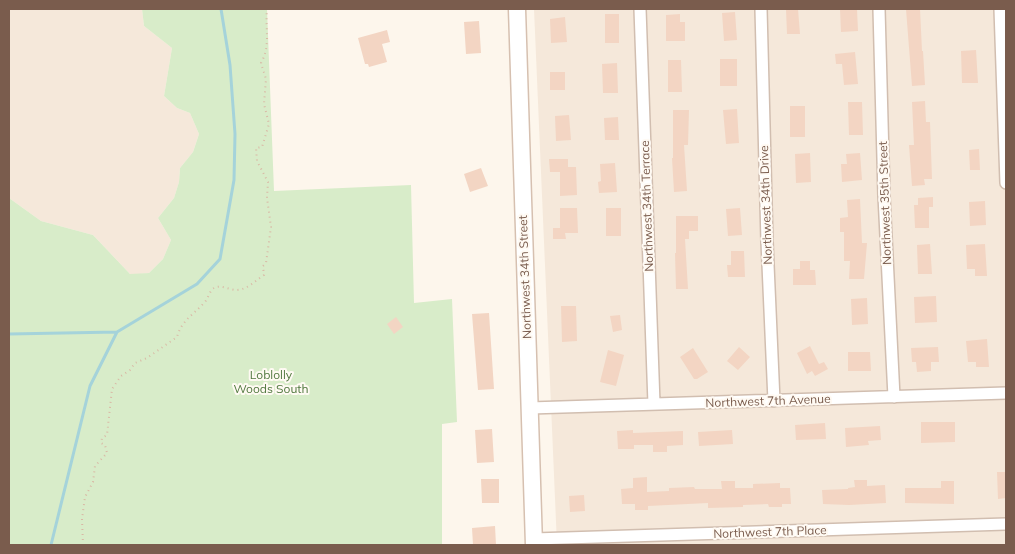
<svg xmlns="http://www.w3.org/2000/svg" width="1015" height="554" font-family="Mulish,sans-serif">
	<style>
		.residential { fill: #f5e8da }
		.green { fill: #d8ecc9 }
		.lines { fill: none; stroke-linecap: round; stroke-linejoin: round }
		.stream { stroke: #a5d3da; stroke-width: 3 }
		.building { fill: #f3d5c3 }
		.street-casing { stroke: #d1beb0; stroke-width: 14 }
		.secondary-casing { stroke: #d6c0b0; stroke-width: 19 }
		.path { stroke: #d9b8a5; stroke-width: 2; stroke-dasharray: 1 4; stroke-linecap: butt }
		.street { stroke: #fff; stroke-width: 11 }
		.secondary { stroke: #fff; stroke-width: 16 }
		.labels { text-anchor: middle; stroke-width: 4; stroke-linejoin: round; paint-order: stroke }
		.street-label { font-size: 12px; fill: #7a5c4d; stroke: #fffaf3 }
		.park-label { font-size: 12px; fill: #537a41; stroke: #fffaf3 }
	</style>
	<rect width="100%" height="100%" fill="#fdf6ec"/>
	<path class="residential" d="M9 9H142L144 26 172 48 164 96 177 108 190 113 199 134 193 152 180 168 179 182 174 198 158 218 171 240 163 259 149 273 131 275 93 235 41 221 9 198Z
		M534 9H1006V545H557Z"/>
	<path class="green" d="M142 9H267L274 191 411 185 414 303 452 299 457 422 442 424V545H9V198L41 221 93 235 130 274 149 273 163 259 171 240 158 218 174 198 179 182 180 168 193 152 199 134 190 113 177 108 164 96 172 48 144 26Z"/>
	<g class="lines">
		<path class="stream" d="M9 334 117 332
			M51 545 90 386 117 332 197 284 220 259 234 180 235 134 230 65 221 9"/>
	</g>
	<path class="building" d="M786 9H798L800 34H787Z
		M840 9H857L858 31 841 32Z
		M906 9H920L922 51H923L925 85 912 86Z
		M735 12 737 40 724 41 722 13Z
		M605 14H619V43H605Z
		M680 14V22H685V41H666V15Z
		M565 17 567 42 551 43 550 19Z
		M479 21 481 53 466 54 464 22Z
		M387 30 390 42 382 44 387 62 369 67 368 64H365L358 38Z
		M976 50 978 83H962L961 51Z
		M855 52 858 84 844 85 842 64H836L835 54Z
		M720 59H737V86H720Z
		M668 60H681L682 92H668Z
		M617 63 618 93H603L602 64Z
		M550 72H565V90H550Z
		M925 101 926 122H930L932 179H924L925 185 912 186 909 145H914L912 102Z
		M848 102H862L863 135H849Z
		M790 106H805V137H790Z
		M737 109 739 143 726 144 723 110Z
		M673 110H689L688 145H684L687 191 674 192 672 158H673Z
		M569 115 571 140 556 141 555 116Z
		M618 117 619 140H605L604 118Z
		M979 149 980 170H970L969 150Z
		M810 153 811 182 796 183 795 154Z
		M860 153 862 180 842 182 841 164H847L846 154Z
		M549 159H568V167H576L577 195 560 196V172H550Z
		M615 163 617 192 599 193 598 182 601 181 600 164Z
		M481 168 488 186 470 192 464 174Z
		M933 197V207H929V228H915L914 205H918V198Z
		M860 199 862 243H867L864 279H849L850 261H844V232H840V218L848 217 847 200Z
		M985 201 986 225 970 226 969 202Z
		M560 208H577L578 233H565L566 239H553V228H560Z
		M606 208H621V236H606Z
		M740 208 742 235 728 236 726 209Z
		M676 216H698V231H689V239H685L688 289H676L675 253H676Z
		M930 244 932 274H918L917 245Z
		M985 244 987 276H975V269H967L966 245Z
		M731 251H744L745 277H728L727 265H731Z
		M800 261H810V270H815L816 285H793V269H800Z
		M936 296 937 322 915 323 914 297Z
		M867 298 868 324 852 325 851 299Z
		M561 306H576L577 341 562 342Z
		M489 313 494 389 478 390 472 314Z
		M620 315 622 330 613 332 610 316Z
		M396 317 403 327 394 334 387 324Z
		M987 339 989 367H976V362H968L966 341Z
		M810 346 819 364 824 362 828 369 815 376 812 371 807 374 797 353Z
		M739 347 750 357 738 370 727 361Z
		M938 347 939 362H931V371L917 372 916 362H912L911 348Z
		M693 348 708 372 697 379H694L680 357Z
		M608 350 624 355 616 386 600 382Z
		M848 352H870L871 371H848Z
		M921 422H955V442L921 443Z
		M825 423 826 439 796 440 795 425Z
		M880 426 881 440 868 441 869 445 846 447 845 428Z
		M492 429 494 462 477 463 475 430Z
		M633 430V433L683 431V445L667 446V452H653V445H634V449H618L617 431Z
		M732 430 733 444 699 446 698 432Z
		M997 472H1006V498L998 499Z
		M647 477V492L669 491V488L694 487 695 489H722L721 481H735V488H753V484L780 483V488H790L791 504H782V507H769L768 504 743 505V507L708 508V503L648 506V510H635V504H622L621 489 633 488V478Z
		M481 479H499V503H482Z
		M854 480H867V486L885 485 886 503 849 505 823 504 822 490 848 489V488L855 487Z
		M941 481H954V504L905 503V488H941Z
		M584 495 585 511 570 512 569 496Z
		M495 526 496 545H473L472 528Z"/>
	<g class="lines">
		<defs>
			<path id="street" d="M640 9 654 404
				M761 9 767 242 774 401
				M879 9 884 196 894 397
				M1000 9 1006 183
				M530 408 1006 393
				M534 539 1006 524"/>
			<path id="secondary" d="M517 9 534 545"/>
		</defs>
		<use href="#street" class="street-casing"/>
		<use href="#secondary" class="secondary-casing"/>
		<path class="path" d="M83 545 82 519 85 497 93 482 95 466 107 453 105 445 101 443 102 438 107 435 112 389 121 376 130 370 135 363 147 358 177 337C182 320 192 316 203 304 208 300 209 291 214 288 221 284 229 290 237 290 248 289 255 281 264 275L263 266 266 263 271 227 267 198 268 182 257 161 256 148 262 147 269 124 264 104 266 79 261 63C271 45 265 29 267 9"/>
		<use href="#street" class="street"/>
		<use href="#secondary" class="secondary"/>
	</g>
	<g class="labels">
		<g class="street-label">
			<text transform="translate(885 203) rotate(-92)" y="4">Northwest 35th Street</text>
			<text transform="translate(766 205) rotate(-92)" y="4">Northwest 34th Drive</text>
			<text transform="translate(647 206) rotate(-92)" y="4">Northwest 34th Terrace</text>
			<text transform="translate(525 277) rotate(-92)" y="4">Northwest 34th Street</text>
			<text transform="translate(768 401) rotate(-2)" y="4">Northwest 7th Avenue</text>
			<text transform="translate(770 532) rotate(-2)" y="4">Northwest 7th Place</text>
		</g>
		<g class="park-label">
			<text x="271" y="379">Loblolly<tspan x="271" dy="14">Woods South</tspan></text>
		</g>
	</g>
	<rect width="1015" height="554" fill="none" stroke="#7a5c4d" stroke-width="20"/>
</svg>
